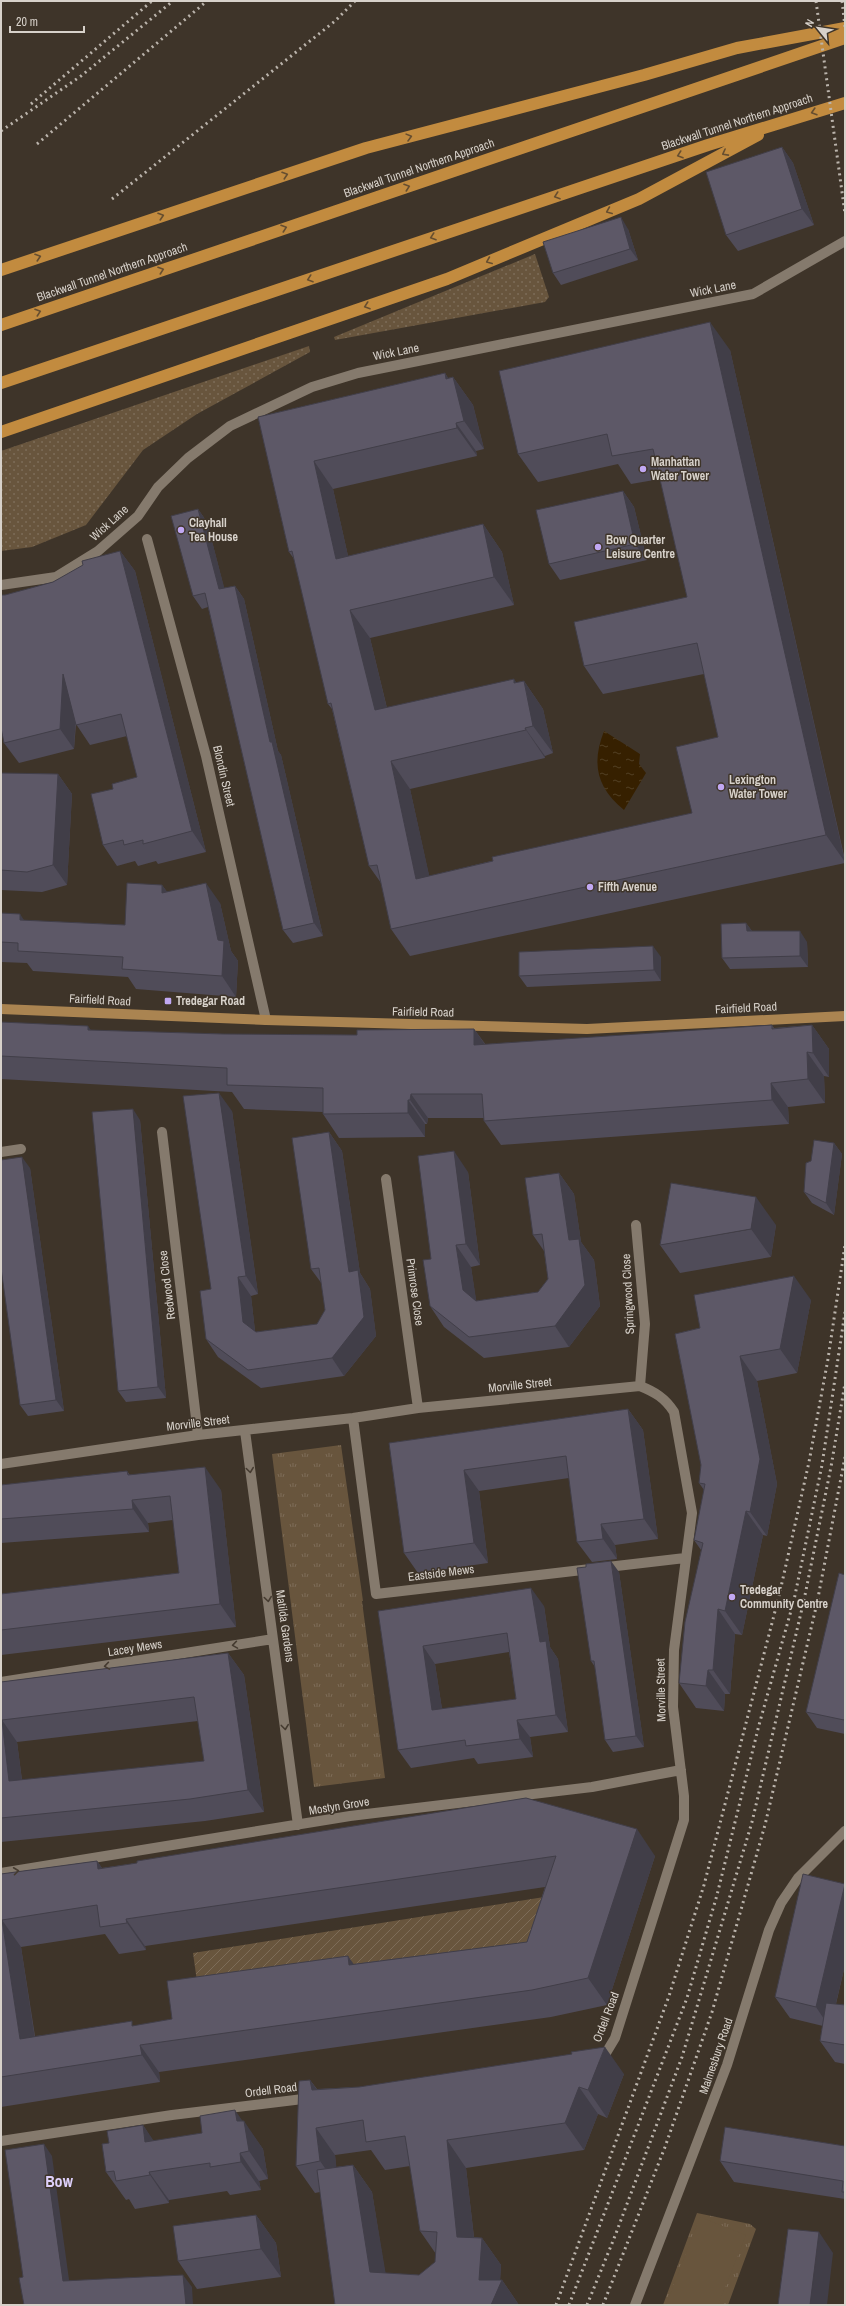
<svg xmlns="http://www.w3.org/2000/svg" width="846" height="2306" font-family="'Archivo Narrow',sans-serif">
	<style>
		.grass { fill: url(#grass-dots) }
		.park { fill: url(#park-tufts) }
		.garden { fill: url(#garden-furrows) }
		.pitch { fill: #68553d }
		.water { fill: url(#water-ripples) }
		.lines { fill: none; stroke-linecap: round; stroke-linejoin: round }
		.minor { stroke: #857a6d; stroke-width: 10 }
		.major { stroke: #aa8451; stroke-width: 10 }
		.highway { stroke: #c28b3f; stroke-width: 12 }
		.rail { stroke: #bbb4ac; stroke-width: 3; stroke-dasharray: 2 4; stroke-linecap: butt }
		.wall { fill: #504c59; fill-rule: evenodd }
		.shaded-wall { fill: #413e48 }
		.building { fill: #5d5867; stroke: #413e48; fill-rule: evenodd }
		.oneway { stroke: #664e30 }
		.oneway2 { stroke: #453b30 }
		.poi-dot { fill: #c1a8f3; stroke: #3e3429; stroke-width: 1.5 }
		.labels { text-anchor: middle; stroke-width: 3; stroke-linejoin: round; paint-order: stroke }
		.street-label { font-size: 12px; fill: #d7d1ca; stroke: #3e3429 }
		.poi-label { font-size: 12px; font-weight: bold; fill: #d7d1ca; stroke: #3e3429; text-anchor: start }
		.district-label { font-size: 16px; font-weight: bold; fill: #ded0fb; stroke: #3e3429 }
	</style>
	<defs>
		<pattern id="grass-dots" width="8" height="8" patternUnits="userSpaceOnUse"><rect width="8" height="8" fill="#68553d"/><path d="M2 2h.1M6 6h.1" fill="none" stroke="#7d6c58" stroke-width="1.8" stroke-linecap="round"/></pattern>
		<pattern id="park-tufts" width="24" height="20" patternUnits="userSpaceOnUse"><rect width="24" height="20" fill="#68553d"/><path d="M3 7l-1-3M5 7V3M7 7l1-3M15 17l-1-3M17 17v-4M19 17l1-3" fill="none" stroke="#7d6c58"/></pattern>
		<pattern id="garden-furrows" width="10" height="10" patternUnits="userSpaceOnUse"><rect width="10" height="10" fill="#68553d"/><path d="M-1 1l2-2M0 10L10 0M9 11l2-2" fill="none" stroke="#7d6c58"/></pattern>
		<pattern id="water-ripples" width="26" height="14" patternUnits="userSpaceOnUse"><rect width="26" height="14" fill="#362000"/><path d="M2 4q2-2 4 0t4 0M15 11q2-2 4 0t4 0" fill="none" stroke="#523f24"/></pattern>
	</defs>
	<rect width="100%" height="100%" fill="#3e3429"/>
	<path class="grass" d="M535 254 549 297 545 302 335 340 334 337Z
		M309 346 310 352 197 414 143 450 86 525 32 547 1 551V451Z"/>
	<path class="park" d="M341 1445 363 1601H362L385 1778 314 1787 272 1454Z
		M697 2213 750 2224 756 2229 728 2305H663Z"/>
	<path class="garden" d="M563 1894 541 1963 200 2003 193 1953Z"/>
	<path class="pitch" d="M700 2217 746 2235 718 2305H666Z"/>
	<path class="water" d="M604 731 640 754 639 764 646 773 624 810C597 788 591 764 604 731Z"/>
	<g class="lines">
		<path class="minor" d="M147 539 206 756 266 1020
			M1 585 56 577 98 551 138 516 158 487 188 458 230 426 312 387 358 373 753 294 845 241
			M162 1132 198 1435
			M1 1152 21 1149
			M386 1179 418 1408
			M636 1225 645 1324 640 1386
			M353 1418 376 1594 685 1558
			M245 1431 298 1825
			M1 1464 198 1435 353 1418 418 1408 640 1386C655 1392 665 1398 674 1412L692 1513 674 1650 673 1707 684 1796V1820L615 2038 606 2053 596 2057
			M1 1682 273 1639
			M1 1873 350 1816 592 1787 681 1770
			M1 2141 172 2115 311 2098
			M635 2305 727 2065 769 1930 781 1903 798 1878 845 1831"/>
		<path class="major" d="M1 1009 266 1020 587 1029 845 1016"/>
		<path class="highway" d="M1 270 366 148 644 75 737 48 845 28
			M1 325 845 38
			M1 383 708 145 845 103
			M1 432 447 279 639 199 758 135"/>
		<path class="rail" d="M816 1 845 214
			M842 1 845 27
			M31 104 152 1
			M1 131 81 76 173 1
			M37 144 207 1
			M112 199 335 21 355 1
			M556 2305 669 1996 704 1885 779 1596 809 1462 828 1359 845 1245
			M569 2305 687 1998 717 1895 759 1725 794 1600 822 1465 845 1312
			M587 2305 615 2236 682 2057 752 1822 804 1600 831 1467 845 1383
			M603 2305 665 2147 712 2012 765 1825 817 1603 845 1457"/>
	</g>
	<path class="wall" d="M782 147 793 163 814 225 738 251 726 235Z
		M628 229 638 260 561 285 553 273Z
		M730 350 845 860V863L410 956 391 929 381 883 369 866 332 709 328 704 294 559 289 552 258 417 445 373 448 378 453 377 473 405 484 449 476 451 477 456 333 489 348 556 483 524 502 552 514 605 370 638 387 708 524 681 543 709 553 753 545 756V758L410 789 429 876 692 813 718 737 704 674 603 694 584 666 687 597 660 479 631 484 618 464 538 482 518 454Z
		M623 491 634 507 647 560 560 580 549 564Z
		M198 509 207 522 224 588 235 586 244 599 278 751 281 755 323 936 293 943 283 930 208 607 202 609 193 596Z
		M120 551 135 571 206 852 158 864 156 861 138 866 135 861 117 866 103 845 113 789 137 777 127 736 90 745 76 724 74 749 19 763 4 743 5 595 53 582Z
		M1 773 58 774 72 794 67 885 42 892 1 890Z
		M162 885 167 892 220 903 231 951 238 961 236 997 136 989 128 977 33 971 27 963 1 962V913L24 920 125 925Z
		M746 923 752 931 807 942 808 967 730 969 722 958Z
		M661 957V981L527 987 519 976Z
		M1 1022 92 1030 223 1034 357 1035 474 1029 486 1045 772 1025 774 1028 812 1025 829 1049V1077L824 1076 825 1103 788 1107 789 1124 501 1145 484 1121V1118H428L427 1124H425V1137L339 1138 323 1114V1112L244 1109 232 1092 1 1079Z
		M232 1111 258 1294 251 1296 255 1331 256 1332 317 1324 325 1310 322 1284 311 1269 329 1132 342 1151 360 1273 370 1289 376 1336 344 1376 261 1388 218 1357 206 1339 211 1289Z
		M140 1120 166 1398 126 1402 118 1391Z
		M834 1143 842 1154 834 1215 812 1203 804 1192 811 1161Z
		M30 1168 64 1411 28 1416 20 1405Z
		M468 1172 480 1265 471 1267 476 1301 538 1292 548 1279 544 1251 533 1235 559 1173 574 1194 581 1242 594 1260 600 1306 569 1347 484 1358 444 1327 430 1306 431 1259Z
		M776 1225 771 1257 680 1273 660 1245Z
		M811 1300 797 1373 757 1381 777 1484 767 1536 763 1535 742 1635 735 1634 730 1694H725L724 1711 696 1708 679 1683 701 1550 694 1540 704 1490 699 1483 701 1465 675 1334Z
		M628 1409 643 1430 658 1539 615 1545 617 1559 592 1562 577 1542 569 1478 479 1491 488 1563 418 1573 404 1553 389 1443Z
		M127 1471 130 1475 221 1490 236 1627 1 1655V1594L179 1573 173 1520 148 1523 149 1532 1 1543V1485Z
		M619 1572 644 1747 613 1752 605 1740 595 1667 591 1661Z
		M845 1575V1734L817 1728 806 1712Z
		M544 1606 550 1647 558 1659 568 1732 530 1737 533 1757 478 1764 474 1758 411 1768 398 1750 378 1611ZM509 1652 516 1699 442 1709 435 1664Z
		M228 1653 244 1675 264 1812 205 1821 1 1842V1682ZM198 1721 204 1761 22 1780 17 1742Z
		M526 1798 655 1856 607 2005 551 2017 159 2072 160 2082 1 2107V1874L97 1861 102 1868 137 1863ZM545 1887 527 1942 354 1964 172 2019 135 2026 35 2036 21 1947 105 1934 119 1954 146 1950 145 1946Z
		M845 1884V1965L836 2004 845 2005V2064L835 2062 820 2041 823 2026 790 2018 775 1997Z
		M624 2074 607 2118 598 2114 584 2150 466 2168 474 2237 482 2238 501 2265 500 2280H502L519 2305H335L320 2192 315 2193 296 2166 310 2080 317 2089ZM371 2150 385 2170 410 2166 420 2231 436 2254 435 2262 419 2275 385 2273 372 2192 353 2165 336 2167 335 2155Z
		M243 2121 263 2149 268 2179 259 2181 261 2190 230 2195 227 2191 169 2200V2203L135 2209 129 2199 126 2200 106 2172 109 2143 143 2125 153 2141 202 2133Z
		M845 2146V2199L734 2182 720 2161Z
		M256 2215 276 2243 281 2277 197 2289 178 2261Z"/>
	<path class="shaded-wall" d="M782 147 793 163 814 225 802 209Z
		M621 217 628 229 638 260 630 249Z
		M710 322 730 350 845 862 826 835Z
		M445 373 456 390 453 377 473 405 484 449 464 421 446 379Z
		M456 423 476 451 477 456 457 428Z
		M314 461 333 489 355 587 336 559Z
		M623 491 634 507 647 560 635 544Z
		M198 509 207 522 228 602 219 589Z
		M483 524 502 552 514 605 494 577Z
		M120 551 135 571 206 852 192 831Z
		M235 586 244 599 278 751 281 755 323 936 314 923 270 742Z
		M350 610 370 638 394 738 375 710Z
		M63 674 77 695 74 749 60 729Z
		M514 679 528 699 524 681 543 709 553 753 533 726 514 683Z
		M525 728 545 756V758L526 730Z
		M391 761 410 789 436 906 416 879Z
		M58 774 72 794 67 885 53 865Z
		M206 883 220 903 231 951 238 961 236 997 222 976 218 940Z
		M162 885 177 905 162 893Z
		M20 914 34 935 20 920Z
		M746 923 754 934 747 931Z
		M800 931 807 942 808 967 800 956Z
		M653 946 661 957V981L654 970Z
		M812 1025 829 1049V1077L813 1053Z
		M88 1026 105 1050 88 1030Z
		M474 1029 491 1053 474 1045Z
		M807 1052 824 1076 825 1103 808 1079Z
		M771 1083 788 1107 789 1124 772 1100Z
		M219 1093 232 1111 258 1294 246 1276Z
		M411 1094 428 1118 427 1124 410 1100Z
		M408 1100 425 1124V1137L408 1113Z
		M133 1109 140 1120 166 1398 158 1387Z
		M329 1132 342 1151 360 1273 370 1289 376 1336 344 1376 332 1358 349 1272Z
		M834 1143 842 1154 834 1215 826 1203Z
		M454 1151 468 1172 480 1265 466 1244Z
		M22 1157 30 1168 64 1411 56 1400Z
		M559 1173 574 1194 581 1242 594 1260 600 1306 569 1347 555 1326 569 1240Z
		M756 1197 776 1225 771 1257 751 1229Z
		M456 1245 471 1267 478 1311 463 1290Z
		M794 1276 811 1300 797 1373 780 1349Z
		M238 1277 251 1296 256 1340 243 1322Z
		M740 1356 757 1381 777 1484 767 1536 750 1512Z
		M628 1409 643 1430 658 1539 644 1519Z
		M205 1467 221 1490 236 1627 220 1604Z
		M464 1470 479 1491 488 1563 474 1543Z
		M132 1500 148 1523 149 1532 133 1509Z
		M746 1511 763 1535 742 1635 725 1611Z
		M601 1524 615 1545 617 1559 603 1539Z
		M611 1561 619 1572 644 1747 636 1736Z
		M531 1588 544 1606 550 1647 558 1659 568 1732 556 1715 540 1642Z
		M718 1609 735 1634 730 1694 713 1670Z
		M423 1646 435 1664 445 1728 432 1710Z
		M228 1653 244 1675 264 1812 248 1790Z
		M708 1670 725 1694 724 1711 706 1686Z
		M2 1720 17 1742 25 1804 9 1781Z
		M517 1720 530 1737 533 1757 520 1739Z
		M637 1829 655 1856 607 2005 588 1978Z
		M97 1861 116 1888 98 1869Z
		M845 1884V1965L830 2028 816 2007Z
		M126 1919 145 1946 146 1950 127 1923Z
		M2 1920 21 1947 39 2066 20 2039Z
		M348 1956 367 1983 349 1965Z
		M140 2045 159 2072 160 2082 142 2055Z
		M605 2047 624 2074 607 2118 588 2090Z
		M310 2080 330 2108 312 2090Z
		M579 2087 598 2114 584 2150 565 2123Z
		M235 2110 244 2123V2121L263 2149 268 2179 249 2151 237 2121Z
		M143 2125 162 2153 145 2142Z
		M316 2128 335 2155 339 2188 320 2161Z
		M447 2140 466 2168 477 2264 457 2237Z
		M44 2144 52 2156 71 2294 63 2281Z
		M240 2153 259 2181 261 2190 241 2162Z
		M353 2165 372 2192 390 2299 370 2272Z
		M149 2172 169 2200V2203L150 2175Z
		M256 2215 276 2243 281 2277 261 2249Z
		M819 2232 833 2253 827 2305H810Z
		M482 2238 501 2265 500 2284 502 2280 519 2305H491L479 2280Z
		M183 2275 192 2287 193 2305H186Z"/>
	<path class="building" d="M782 147 802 209 726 235 706 172Z
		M621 217 630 249 553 273 543 242Z
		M710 322 826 835 391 929 377 865 369 866 331 703 328 704 292 551 289 552 258 417 445 373 446 379 453 377 464 421 456 423 457 428 314 461 336 559 483 524 494 577 350 610 375 710 514 679V683L524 681 533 726 525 728 526 730 391 761 416 879 493 861 492 857 692 813 676 747 718 737 697 643 584 666 574 622 687 597 653 449 612 456 607 434 518 454 499 371Z
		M623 491 635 544 549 564 536 510Z
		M198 509 219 589 235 586 270 742H272L314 923 283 930 205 593 193 596 171 516Z
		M120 551 192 831 143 844V840L124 845 123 840 103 845 91 794 113 789 112 784 137 777 121 714 76 725 63 674 60 729 4 743 1 728V595H5L53 582 83 565 82 561Z
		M1 773 58 774 53 865 27 872 1 870Z
		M127 883 162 885V893L206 883 218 940 224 941 222 976 122 969 123 957 18 951V943L1 942V913L20 914V920L125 925Z
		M746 923 747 931H800V956L722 958 721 924Z
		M653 946 654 970 519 976V952Z
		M1 1022 88 1026V1030L223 1034 357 1035V1030L474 1029V1045L772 1025V1029L812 1025 813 1053 807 1052 808 1079 771 1083 772 1100 484 1121 482 1094H411L410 1100H408V1113L323 1114V1088L227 1085V1068L1 1056Z
		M219 1093 246 1276 238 1277 243 1322 256 1332 317 1324 325 1310 319 1268 311 1269 292 1138 329 1132 349 1272 358 1270 364 1317 332 1358 248 1370 206 1339 200 1291 211 1289 183 1096Z
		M133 1109 158 1387 118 1391 92 1112Z
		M814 1140 834 1143 826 1203 804 1192 806 1163 811 1161Z
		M454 1151 466 1244 456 1245 463 1290 476 1301 538 1292 548 1279 542 1234 533 1235 525 1178 559 1173 569 1240 579 1239 585 1285 555 1326 469 1337 430 1306 423 1260 431 1259 418 1156Z
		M22 1157 56 1400 20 1405 1 1268V1160Z
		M671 1183 756 1197 751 1229 660 1245Z
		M794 1276 780 1349 740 1356 760 1459 750 1512 746 1511 725 1611 718 1609 713 1670H708L706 1686 679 1683 685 1622 703 1543 694 1540 705 1484 699 1483 701 1465 675 1334 700 1328 694 1295Z
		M628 1409 644 1519 601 1524 603 1539 577 1542 566 1456 464 1470 474 1543 404 1553 389 1443Z
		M205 1467 220 1604 1 1630V1594L179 1573 170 1496 132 1500 133 1509 1 1519V1485L127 1471 128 1475Z
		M611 1561 636 1736 605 1740 594 1661H591L577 1568 586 1567V1564Z
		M839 1573 845 1575V1717L844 1720 806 1712Z
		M531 1588 540 1642 546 1641 556 1715 517 1720 520 1739 466 1746 465 1740 398 1750 378 1611ZM507 1633 516 1699 432 1710 423 1646Z
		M228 1653 248 1790 190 1799 1 1818V1682ZM194 1697 204 1761 9 1781 2 1720Z
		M526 1798 637 1829 588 1978 532 1990 140 2045 142 2055 1 2077V1874L97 1861 98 1869 137 1863V1861ZM556 1856 527 1942 349 1965 348 1956 167 1981 172 2019 132 2026V2021L20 2039 2 1920 97 1905 100 1927 127 1923 126 1919Z
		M803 1874 845 1884 816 2007 775 1997Z
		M826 2003 845 2005V2045L820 2041Z
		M605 2047 588 2090 579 2087 565 2123 447 2140 457 2237 482 2238 479 2280H502L491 2305H335L317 2170 353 2165 370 2272 419 2275 435 2262 437 2232 420 2231 405 2136 366 2142 363 2120 316 2128 320 2161 296 2166 299 2081 310 2080 312 2090 359 2087 572 2054 571 2052Z
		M235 2110 237 2121H244L249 2151 240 2153 241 2162 210 2167V2163L149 2172 150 2175 116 2181 114 2171 106 2172 102 2144 109 2143 107 2131 143 2125 145 2142 202 2133 200 2116Z
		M725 2127 845 2146V2192H842L843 2181 720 2161Z
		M44 2144 63 2281 183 2275 186 2305H24L19 2278 23 2277 5 2150Z
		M256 2215 261 2249 178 2261 173 2226Z
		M788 2229 819 2232 810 2305H778Z"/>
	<defs><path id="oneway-chevron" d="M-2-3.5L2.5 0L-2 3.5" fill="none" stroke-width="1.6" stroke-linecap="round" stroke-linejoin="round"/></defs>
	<g class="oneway">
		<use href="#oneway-chevron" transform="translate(814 112) rotate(163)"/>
		<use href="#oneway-chevron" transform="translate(409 137) rotate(-15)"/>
		<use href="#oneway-chevron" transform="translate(725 153) rotate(152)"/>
		<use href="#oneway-chevron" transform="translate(680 155) rotate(161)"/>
		<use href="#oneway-chevron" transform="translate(285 175) rotate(-18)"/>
		<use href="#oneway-chevron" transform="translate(407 187) rotate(-19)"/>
		<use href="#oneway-chevron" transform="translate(557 196) rotate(161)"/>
		<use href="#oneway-chevron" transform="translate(609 211) rotate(157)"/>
		<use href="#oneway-chevron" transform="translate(161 216) rotate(-18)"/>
		<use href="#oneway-chevron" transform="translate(284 228) rotate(-19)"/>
		<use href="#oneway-chevron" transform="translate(433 237) rotate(161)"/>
		<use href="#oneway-chevron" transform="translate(38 257) rotate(-18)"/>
		<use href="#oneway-chevron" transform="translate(489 261) rotate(157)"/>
		<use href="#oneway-chevron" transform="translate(161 270) rotate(-19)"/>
		<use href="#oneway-chevron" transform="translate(310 279) rotate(161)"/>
		<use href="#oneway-chevron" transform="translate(367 306) rotate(161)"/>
		<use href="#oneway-chevron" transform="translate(38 312) rotate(-19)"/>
	</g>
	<g class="oneway2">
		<use href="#oneway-chevron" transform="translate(250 1470) rotate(82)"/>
		<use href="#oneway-chevron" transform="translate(268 1599) rotate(82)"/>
		<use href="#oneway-chevron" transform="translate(235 1645) rotate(171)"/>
		<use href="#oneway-chevron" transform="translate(107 1666) rotate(171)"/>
		<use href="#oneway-chevron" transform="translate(285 1727) rotate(83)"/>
		<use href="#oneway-chevron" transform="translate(16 1871) rotate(-7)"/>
	</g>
	<g class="poi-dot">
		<circle cx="643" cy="469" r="4"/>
		<circle cx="181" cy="530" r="4"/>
		<circle cx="598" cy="547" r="4"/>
		<circle cx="721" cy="787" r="4"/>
		<circle cx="590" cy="887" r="4"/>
		<rect x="164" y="997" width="8" height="8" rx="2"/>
		<circle cx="732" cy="1597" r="4"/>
	</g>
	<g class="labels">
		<g class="street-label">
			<text transform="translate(737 122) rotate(-18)" y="4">Blackwall Tunnel Northern Approach</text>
			<text transform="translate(419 168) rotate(-19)" y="4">Blackwall Tunnel Northern Approach</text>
			<text transform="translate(112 272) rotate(-19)" y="4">Blackwall Tunnel Northern Approach</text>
			<text transform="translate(713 289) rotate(-11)" y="4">Wick Lane</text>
			<text transform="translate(396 352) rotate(-11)" y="4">Wick Lane</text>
			<text transform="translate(109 523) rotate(-42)" y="4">Wick Lane</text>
			<text transform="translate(224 776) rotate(77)" y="4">Blondin Street</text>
			<text transform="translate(100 1000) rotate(3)" y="4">Fairfield Road</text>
			<text transform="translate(746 1008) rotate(-3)" y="4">Fairfield Road</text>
			<text transform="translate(423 1012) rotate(1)" y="4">Fairfield Road</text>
			<text transform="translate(167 1285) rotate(-97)" y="4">Redwood Close</text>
			<text transform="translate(415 1292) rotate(82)" y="4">Primrose Close</text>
			<text transform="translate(628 1294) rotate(-93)" y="4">Springwood Close</text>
			<text transform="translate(520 1385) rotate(-6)" y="4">Morville Street</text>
			<text transform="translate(198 1423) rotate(-7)" y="4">Morville Street</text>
			<text transform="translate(441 1573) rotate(-7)" y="4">Eastside Mews</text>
			<text transform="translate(285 1626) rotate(82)" y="4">Matilda Gardens</text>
			<text transform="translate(135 1648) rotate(-9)" y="4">Lacey Mews</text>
			<text transform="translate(661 1690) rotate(-91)" y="4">Morville Street</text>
			<text transform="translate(339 1806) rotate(-9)" y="4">Mostyn Grove</text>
			<text transform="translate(606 2017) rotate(-69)" y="4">Ordell Road</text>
			<text transform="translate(716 2056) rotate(-71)" y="4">Malmesbury Road</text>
			<text transform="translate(271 2090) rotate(-7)" y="4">Ordell Road</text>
		</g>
		<g class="poi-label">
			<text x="651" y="466">Manhattan<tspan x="651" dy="14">Water Tower</tspan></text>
			<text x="189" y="527">Clayhall<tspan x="189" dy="14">Tea House</tspan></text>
			<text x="606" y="544">Bow Quarter<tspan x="606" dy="14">Leisure Centre</tspan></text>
			<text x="729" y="784">Lexington<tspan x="729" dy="14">Water Tower</tspan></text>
			<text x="598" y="891">Fifth Avenue</text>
			<text x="176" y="1005">Tredegar Road</text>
			<text x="740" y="1594">Tredegar<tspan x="740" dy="14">Community Centre</tspan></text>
		</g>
		<g class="district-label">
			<text x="59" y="2187">Bow</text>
		</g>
	</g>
	<rect width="846" height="2306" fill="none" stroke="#d7d1ca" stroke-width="4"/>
	<g transform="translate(818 28) rotate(300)" stroke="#3e3429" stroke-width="3" paint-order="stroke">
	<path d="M0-3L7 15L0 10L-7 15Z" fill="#d7d1ca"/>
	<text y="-6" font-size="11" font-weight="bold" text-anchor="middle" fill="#d7d1ca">N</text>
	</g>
	<path d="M10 26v6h74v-6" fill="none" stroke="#d7d1ca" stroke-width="2"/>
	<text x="16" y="26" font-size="12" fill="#d7d1ca" stroke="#3e3429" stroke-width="3" paint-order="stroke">20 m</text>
</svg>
